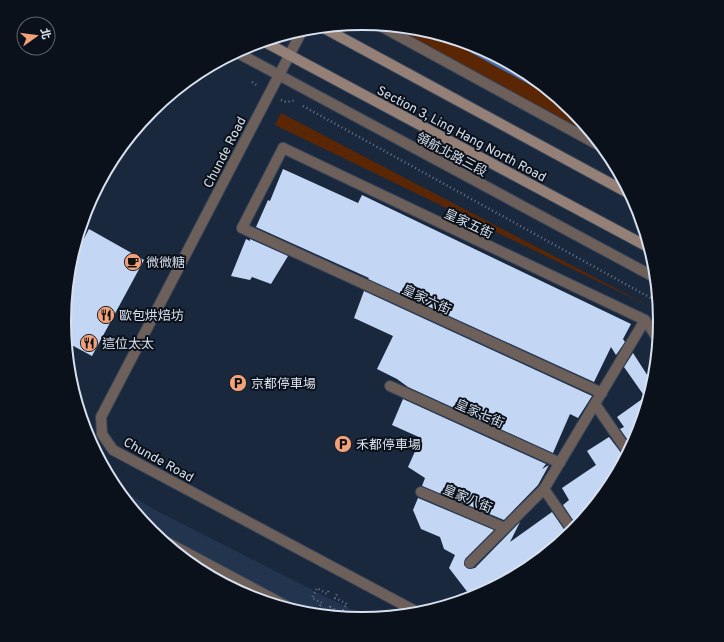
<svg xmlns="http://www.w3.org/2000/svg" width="724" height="642" font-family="Overpass,'Noto Sans TC',sans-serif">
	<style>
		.built { fill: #23344e }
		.green { fill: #5b2604 }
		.water { fill: #426eb0 }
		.building { fill: #c3d7f4 }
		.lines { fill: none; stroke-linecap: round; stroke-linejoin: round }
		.service-casing { stroke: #384559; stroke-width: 12 }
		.minor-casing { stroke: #384559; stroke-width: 12 }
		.tertiary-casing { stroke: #384559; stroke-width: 12 }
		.secondary-casing { stroke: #384559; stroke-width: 12 }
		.path { stroke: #697487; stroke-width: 2.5; stroke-dasharray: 1 3; stroke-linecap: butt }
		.service { stroke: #6d605a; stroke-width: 10 }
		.minor { stroke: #6d605a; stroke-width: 10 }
		.tertiary { stroke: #6d605a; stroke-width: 10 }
		.secondary { stroke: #948076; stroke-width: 10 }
		.labels { text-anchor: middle; stroke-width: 4; stroke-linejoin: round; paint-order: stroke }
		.street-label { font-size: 13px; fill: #d7e0ee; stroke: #0b111a }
		.poi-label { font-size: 13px; fill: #d7e0ee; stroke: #0b111a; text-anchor: start }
		.rim { fill: none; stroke: #d7e0ee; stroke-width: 2 }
	</style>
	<rect width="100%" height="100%" fill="#1a283d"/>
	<path class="built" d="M108 167 111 168 83 220 87 207Z
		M113 485 159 512 368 618 362 619 304 613 248 596 196 569 151 532Z"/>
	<path class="green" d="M390 26 420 29 476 46 528 73 573 110 593 135Z
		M281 113 653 308 275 125Z"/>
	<path class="water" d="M437 34 476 46 528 73 565 104Z"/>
	<path class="building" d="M283 169 358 203 362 195 631 324 623 339 625 342 616 355 611 347 594 382 368 279 369 278 256 227 268 200 270 201Z
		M89 229 144 260 92 356 66 342 64 321 70 265Z
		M246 239 250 241V239L288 256 271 284 252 277 250 280 231 276Z
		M364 291 592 396 578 418 570 414 553 453 408 387 397 379 377 369 393 336 354 318Z
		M633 353 653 384 637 435 632 446 620 429 624 427 617 417 645 397 624 367Z
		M403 399 546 464 542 469 549 465 538 485 504 520 422 486 425 478 408 467 421 438 392 425Z
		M609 437 625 458 610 487 577 526 563 505 569 500 562 488 596 465 587 451Z
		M418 498 494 530 465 559 464 565 469 569 475 568 520 522 510 542 552 512 568 535 527 569 472 598 449 568 455 555 444 549 440 537 421 529 413 510Z"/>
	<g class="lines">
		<defs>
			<path id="service" d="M283 148 645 320
				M242 228 602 393
				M645 320 658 339
				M390 386 560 463
				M595 404 628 452
				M544 489 573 531
				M421 492 505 528
				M470 563 544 489 645 320"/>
			<path id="minor" d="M303 29 101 417 102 434 113 450 419 613
				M242 228 283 148
				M159 538 294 610"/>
			<path id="tertiary" d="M377 24 604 148
				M236 52 656 278"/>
			<path id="secondary" d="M322 27 630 194
				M263 41 650 248"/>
		</defs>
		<use href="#service" class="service-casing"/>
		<use href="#minor" class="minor-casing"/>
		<use href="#tertiary" class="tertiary-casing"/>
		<use href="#secondary" class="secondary-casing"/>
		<path class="path" d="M252 82 258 86
			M281 100 286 102 293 101 295 102
			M303 106 658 302
			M320 606 322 603 312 598 317 588 327 594 329 590
			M329 611 330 607 341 613 347 604 335 598 337 594"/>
		<use href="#service" class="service"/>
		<use href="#minor" class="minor"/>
		<use href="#tertiary" class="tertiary"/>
		<use href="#secondary" class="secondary"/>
	</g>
	<defs>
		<symbol id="cafe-disc" viewBox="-11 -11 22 22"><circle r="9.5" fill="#f1a27b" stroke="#0b111a"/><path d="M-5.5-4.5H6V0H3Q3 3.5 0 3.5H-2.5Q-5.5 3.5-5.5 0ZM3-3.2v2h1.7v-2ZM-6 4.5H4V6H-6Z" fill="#111"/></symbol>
		<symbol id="restaurant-disc" viewBox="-11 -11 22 22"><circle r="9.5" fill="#f1a27b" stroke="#0b111a"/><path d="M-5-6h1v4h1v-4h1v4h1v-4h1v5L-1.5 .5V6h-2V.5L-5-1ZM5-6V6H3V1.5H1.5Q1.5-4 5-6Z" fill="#111"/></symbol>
		<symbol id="parking-disc" viewBox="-11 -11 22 22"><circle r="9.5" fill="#f1a27b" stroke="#0b111a"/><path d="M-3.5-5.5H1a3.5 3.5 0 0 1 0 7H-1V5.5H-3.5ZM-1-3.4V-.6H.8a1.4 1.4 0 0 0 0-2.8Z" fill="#111"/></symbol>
	</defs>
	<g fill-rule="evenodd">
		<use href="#cafe-disc" x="123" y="252" width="20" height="20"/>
		<use href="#restaurant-disc" x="96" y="305" width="20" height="20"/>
		<use href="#restaurant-disc" x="79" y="333" width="20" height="20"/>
		<use href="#parking-disc" x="228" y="373" width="20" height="20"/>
		<use href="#parking-disc" x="333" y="434" width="20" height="20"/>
	</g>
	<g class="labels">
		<g class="street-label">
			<text transform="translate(462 133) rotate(28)" y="5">Section 3, Ling Hang North Road</text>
			<text transform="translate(224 152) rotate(-63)" y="5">Chunde Road</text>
			<text transform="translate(452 154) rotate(28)" y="5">領航北路三段</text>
			<text transform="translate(469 223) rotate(25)" y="5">皇家五街</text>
			<text transform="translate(427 299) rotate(25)" y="5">皇家六街</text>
			<text transform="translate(480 413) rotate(24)" y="5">皇家七街</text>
			<text transform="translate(159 459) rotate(29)" y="5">Chunde Road</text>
			<text transform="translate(468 498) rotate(23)" y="5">皇家八街</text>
		</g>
		<g class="poi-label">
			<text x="146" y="267">微微糖</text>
			<text x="119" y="320">歐包烘焙坊</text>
			<text x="102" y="348">這位太太</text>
			<text x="251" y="388">京都停車場</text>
			<text x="356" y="449">禾都停車場</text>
		</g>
	</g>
	<path d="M0 0H724V642H0ZM71 321a291 291 0 1 1 582 0a291 291 0 1 1-582 0Z" fill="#0b111a" fill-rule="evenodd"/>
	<path class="rim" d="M71 321a291 291 0 1 1 582 0a291 291 0 1 1-582 0Z"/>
	<g transform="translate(36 36) rotate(76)"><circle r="19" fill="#0b111a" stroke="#5d646f"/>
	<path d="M0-3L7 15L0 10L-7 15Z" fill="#f1a27b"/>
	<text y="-6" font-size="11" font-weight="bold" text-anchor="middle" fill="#d7e0ee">北</text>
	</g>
</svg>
